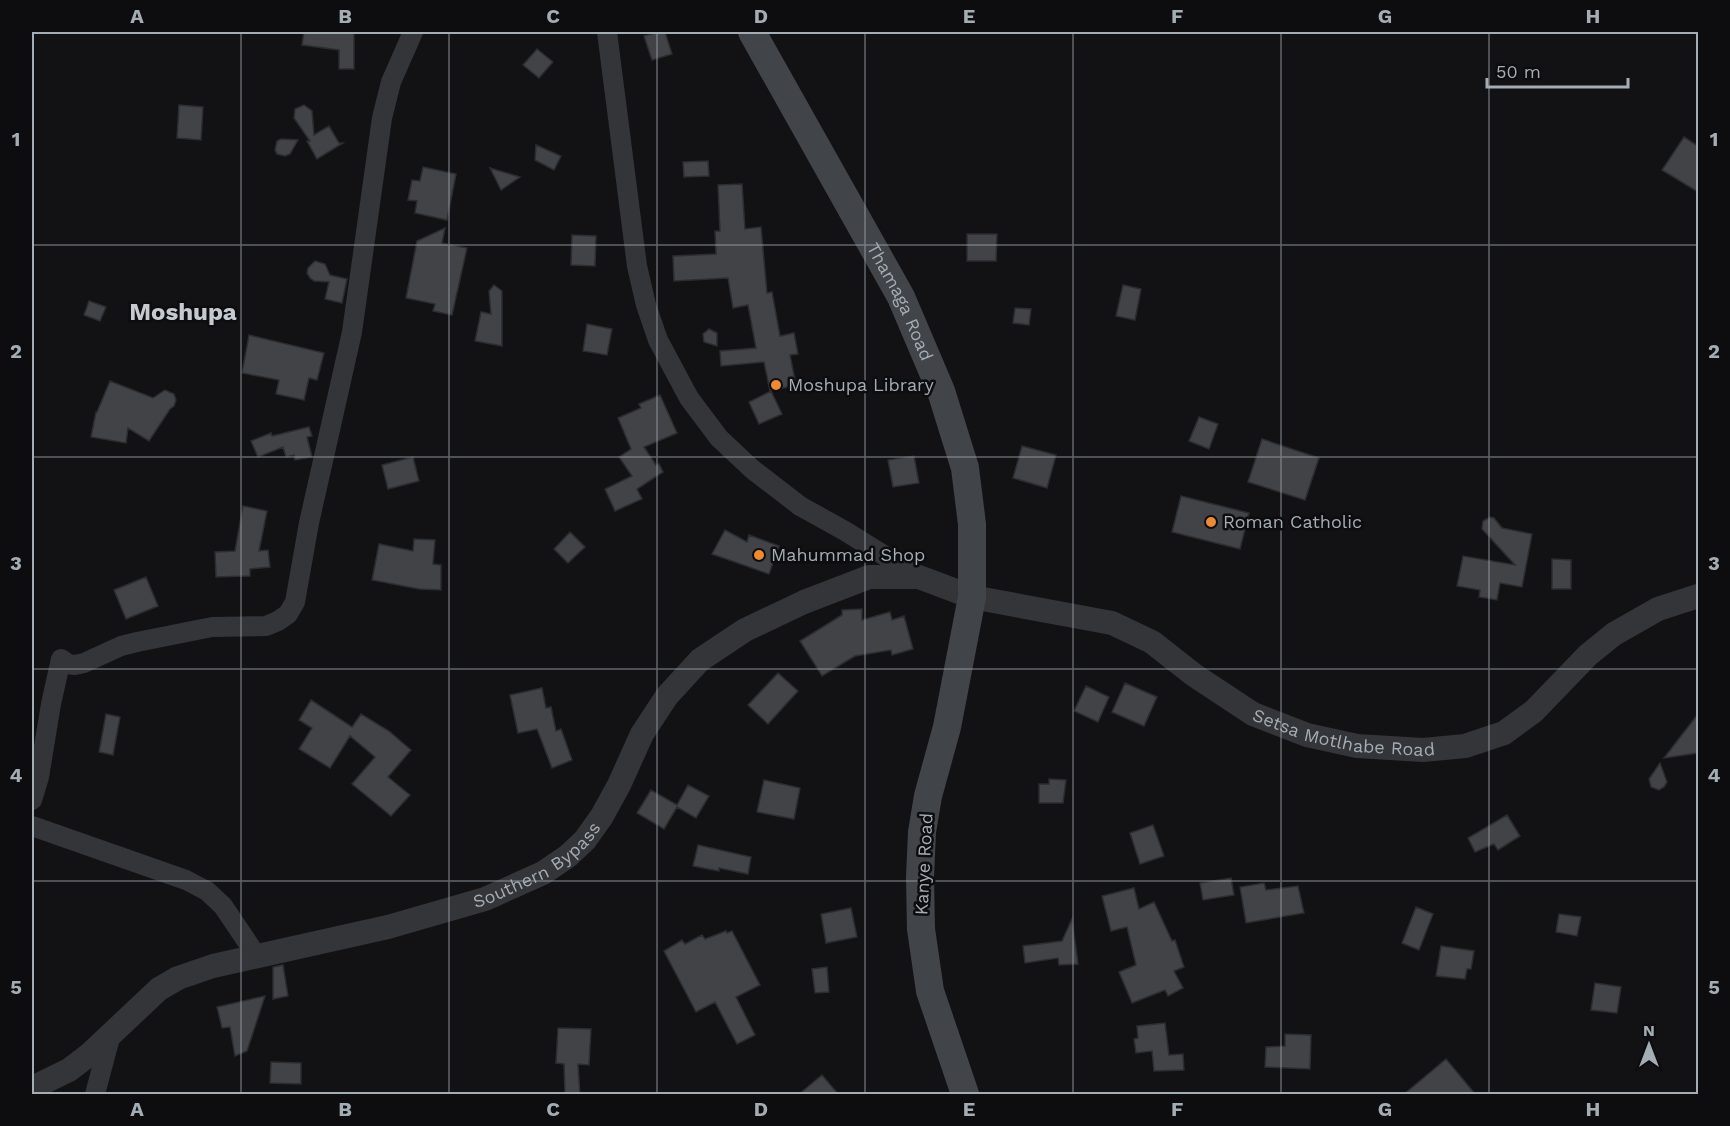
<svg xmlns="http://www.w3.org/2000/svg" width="1730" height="1126" font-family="'Work Sans',sans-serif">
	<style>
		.building { fill: #414347; stroke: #2c2d30; stroke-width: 1.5 }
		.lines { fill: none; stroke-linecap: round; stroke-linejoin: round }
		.minor { stroke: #333539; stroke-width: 20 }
		.tertiary { stroke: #333539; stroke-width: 24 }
		.secondary { stroke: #414448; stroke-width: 28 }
		.grid { fill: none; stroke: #a4acb4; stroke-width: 1.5; stroke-opacity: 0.55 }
		.poi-dot { fill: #ee8b30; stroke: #0d0d0f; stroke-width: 2 }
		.labels { text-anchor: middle; stroke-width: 5; stroke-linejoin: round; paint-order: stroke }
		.street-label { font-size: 18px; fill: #a4acb4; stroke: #0d0d0f }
		.poi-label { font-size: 18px; fill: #a4acb4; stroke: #0d0d0f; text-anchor: start }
		.district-label { font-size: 24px; font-weight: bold; fill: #c5cad0; stroke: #0d0d0f }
		.neatline { fill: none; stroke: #a4acb4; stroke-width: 2 }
		.grid-label { font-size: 20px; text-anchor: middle; font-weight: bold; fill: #a4acb4 }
	</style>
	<rect width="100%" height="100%" fill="#121214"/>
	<path class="building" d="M304 32H354V69H339V50L302 45Z
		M659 32H665L672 54 652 60 644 36Z
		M537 49 553 62 539 78 523 65Z
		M179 105 203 107 201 140 177 138Z
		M304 105 312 111 314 135 329 126 339 143H343L317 159 307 141H310L294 118 295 109Z
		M1684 137 1698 146V192L1662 170Z
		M281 139 298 140 290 154 285 156 277 154 275 150 277 141Z
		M536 145 561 156 554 170 535 160Z
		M708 161 709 176 684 177 683 162Z
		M423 167 456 174 447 220 415 213 417 201 408 200 412 180 420 181Z
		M490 168 520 177 501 190Z
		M742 184 745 229 761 227 767 293 772 292 780 336 794 333 798 354 790 355 796 385 770 391 764 362 721 366 720 351 756 348 748 305 733 308 728 278 674 281 673 256 716 254 715 231H720L718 185Z
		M445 228 442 243 467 248 452 315 433 311 435 304 406 298 417 241Z
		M967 234H997L996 261H967Z
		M572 235 596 236 595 266 571 265Z
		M315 261 325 264 330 275 347 279 342 303 325 299 329 282 314 281 310 278 307 273 308 268Z
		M494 285 502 291V346L475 341 481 312 491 314 489 291Z
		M1123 285 1141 289 1135 320 1116 316Z
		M89 301 106 307 100 321 84 315Z
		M1015 308 1031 309 1029 325 1013 323Z
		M587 324 612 329 607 355 583 351Z
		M709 329 717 333V346L704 342 703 334Z
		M249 335 324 353 317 380 309 378 304 400 276 394 279 380 242 373Z
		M110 381 153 398 165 390 174 394 176 400 174 406 170 409 149 441 128 428 126 443 91 437 96 412H97Z
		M771 391 782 414 759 424 749 402Z
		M660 395 677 433 644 447 656 465 659 464 663 472 637 489 642 499 615 511 605 489 632 476 619 457 631 449 618 418 641 408 639 404Z
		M1199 417 1218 424 1209 449 1189 441Z
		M309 427 312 436 307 437 312 457 295 460 294 455 286 457 283 447 258 457 251 441 271 433 272 436Z
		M1262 439 1319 458 1305 500 1248 482Z
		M1022 446 1056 455 1047 488 1013 478Z
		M914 456 919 483 893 487 888 460Z
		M413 457 419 481 388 489 382 465Z
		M1181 496 1249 513 1240 549 1172 532Z
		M243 506 267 511 259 551 268 550 270 567 250 569V576L216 577 215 552 235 551Z
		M1490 517 1494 518 1502 528 1532 534 1522 587 1500 583 1497 600 1479 597 1480 590 1457 586 1463 556 1515 565 1482 529 1483 521Z
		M725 530 747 542 749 535 779 546 769 574 712 554Z
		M570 532 585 547 568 563 554 549Z
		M414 539 435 540 433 564 441 565V590L419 589 372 580 379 544 413 551Z
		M1552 559 1571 560V589H1552Z
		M146 577 158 606 126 619 114 590Z
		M862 609V620L890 612 892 620 904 616 913 649 892 655 891 650 855 656 822 676 800 641 842 615V610Z
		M778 673 798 691 768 724 748 705Z
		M1125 683 1157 697 1144 726 1112 712Z
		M1086 686 1109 697 1098 722 1074 711Z
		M542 688 546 708 551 707 556 731 561 729 572 760 552 768 537 729 518 733 510 695Z
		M311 700 352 727 361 714 389 731 411 750 388 777 410 795 391 816 352 784 375 757 350 736 330 768 299 749 312 728 299 720Z
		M106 714 120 717 113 755 99 752Z
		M1698 714V753L1664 758Z
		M1660 763 1667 782 1664 787 1659 790 1651 787 1649 779Z
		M1049 779 1066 780 1063 803H1039V784H1049Z
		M764 780 800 788 794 819 757 812Z
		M688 785 709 796 696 818 677 807 664 829 637 813 651 790 677 805Z
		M1507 815 1520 836 1498 850 1494 844 1475 852 1468 838Z
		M1153 825 1164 856 1140 864 1130 833Z
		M698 845 751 857 748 874 719 868V871L693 866Z
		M1231 878 1234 895 1203 900 1200 883Z
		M1264 883 1266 890 1298 886 1304 913 1246 923 1240 887Z
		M1134 888 1139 909 1154 902 1172 941 1175 940 1184 967 1174 971 1183 988 1168 996 1165 990 1132 1003 1119 972 1136 965 1127 927 1111 931 1102 896Z
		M1416 907 1433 914 1419 950 1402 943Z
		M851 908 857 937 826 943 821 914Z
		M1559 914 1581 917 1577 936 1556 932Z
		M1072 919 1078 964 1059 965 1058 958 1025 963 1023 946 1062 941Z
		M726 931 727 933 732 931 760 985 736 997 755 1035 737 1044 715 1002 696 1012 664 951 682 940 685 944 702 935 705 939Z
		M1441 946 1474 951 1471 969H1467L1465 979 1436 976Z
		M283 965 288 996 273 999V967Z
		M827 967 829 992 815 993 812 969Z
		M1595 983 1621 987 1617 1013 1591 1010Z
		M265 996 247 1051 235 1056 230 1027 222 1028 217 1007Z
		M1165 1023 1169 1055 1183 1054 1184 1070 1154 1071 1152 1051 1136 1053 1134 1039 1138 1038 1137 1026Z
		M558 1028 591 1029 589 1065 578 1064 580 1095H565L564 1064 556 1063Z
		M1285 1034 1311 1035 1310 1069 1265 1067 1266 1047 1285 1046Z
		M1446 1059 1476 1095H1403Z
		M271 1062 301 1063V1084L270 1083Z
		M822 1075 839 1095H798Z"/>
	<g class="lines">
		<path class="minor" d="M607 32 637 266 646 305 658 340 689 398 719 438 752 469 800 506 845 531 919 577
			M32 800 39 777 51 704 61 659 68 664 75 665 84 663 121 646 137 642 212 627 266 626 278 621 288 614 295 602 309 523 352 332 382 118 391 82 413 32
			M32 826 186 880 207 891 223 906 256 955
			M95 1094 111 1034"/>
		<path class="tertiary" id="s1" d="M32 1088 69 1070 90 1054 159 989 178 978 213 966 388 927 485 899 543 873 568 856 585 840 602 816 619 785 642 734 667 696 700 660 745 630 804 602 869 577H919L972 597 1112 623 1152 642 1194 675 1253 714 1307 735 1357 746 1423 750 1465 746 1504 733 1534 711 1588 655 1614 634 1658 609 1698 596"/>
		<path class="secondary" id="s2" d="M752 32 901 297 941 391 965 468 972 524V597L947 727 928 796 922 832 920 877 921 929 930 991 965 1094"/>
	</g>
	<path class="grid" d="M241 32V1094M449 32V1094M657 32V1094M865 32V1094M1073 32V1094M1281 32V1094M1489 32V1094M32 245H1698M32 457H1698M32 669H1698M32 881H1698"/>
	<g class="poi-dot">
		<circle cx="776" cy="385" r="6"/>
		<circle cx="1211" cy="522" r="6"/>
		<circle cx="759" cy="555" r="6"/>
	</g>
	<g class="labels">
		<g class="street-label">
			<text dy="6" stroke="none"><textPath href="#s2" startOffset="308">Thamaga Road</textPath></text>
			<text dy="6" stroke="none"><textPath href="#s1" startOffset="1534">Setsa Motlhabe Road</textPath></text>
			<text dy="6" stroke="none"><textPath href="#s1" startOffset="564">Southern Bypass</textPath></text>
			<text transform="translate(924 864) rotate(-87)" y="6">Kanye Road</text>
		</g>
		<g class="poi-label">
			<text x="788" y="391">Moshupa Library</text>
			<text x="1223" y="528">Roman Catholic</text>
			<text x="771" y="561">Mahummad Shop</text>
		</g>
		<g class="district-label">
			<text x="183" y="320">Moshupa</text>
		</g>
	</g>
	<rect width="1730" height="1126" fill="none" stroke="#0d0d0f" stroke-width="66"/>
	<g transform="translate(1649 1045)" stroke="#0d0d0f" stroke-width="4.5" paint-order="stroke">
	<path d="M0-4.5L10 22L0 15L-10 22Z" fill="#a4acb4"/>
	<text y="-9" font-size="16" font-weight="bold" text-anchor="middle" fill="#a4acb4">N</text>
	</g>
	<path d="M1487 78v9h141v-9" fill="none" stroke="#a4acb4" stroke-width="3"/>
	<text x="1496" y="78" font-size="18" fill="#a4acb4" stroke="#0d0d0f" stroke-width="4.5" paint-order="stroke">50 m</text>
	<rect x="33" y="33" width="1664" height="1060" class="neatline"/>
	<g class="grid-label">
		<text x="137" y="23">A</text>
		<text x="345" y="23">B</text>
		<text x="553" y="23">C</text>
		<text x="761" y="23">D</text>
		<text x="969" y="23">E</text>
		<text x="1177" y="23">F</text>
		<text x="1385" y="23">G</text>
		<text x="1593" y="23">H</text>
		<text x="16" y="146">1</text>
		<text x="1714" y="146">1</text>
		<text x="16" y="358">2</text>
		<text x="1714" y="358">2</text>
		<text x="16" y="570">3</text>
		<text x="1714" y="570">3</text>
		<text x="16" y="782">4</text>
		<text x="1714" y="782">4</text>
		<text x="16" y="994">5</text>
		<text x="1714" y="994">5</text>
		<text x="137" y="1116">A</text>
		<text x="345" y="1116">B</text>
		<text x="553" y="1116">C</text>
		<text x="761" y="1116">D</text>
		<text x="969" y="1116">E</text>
		<text x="1177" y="1116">F</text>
		<text x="1385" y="1116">G</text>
		<text x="1593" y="1116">H</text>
	</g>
</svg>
